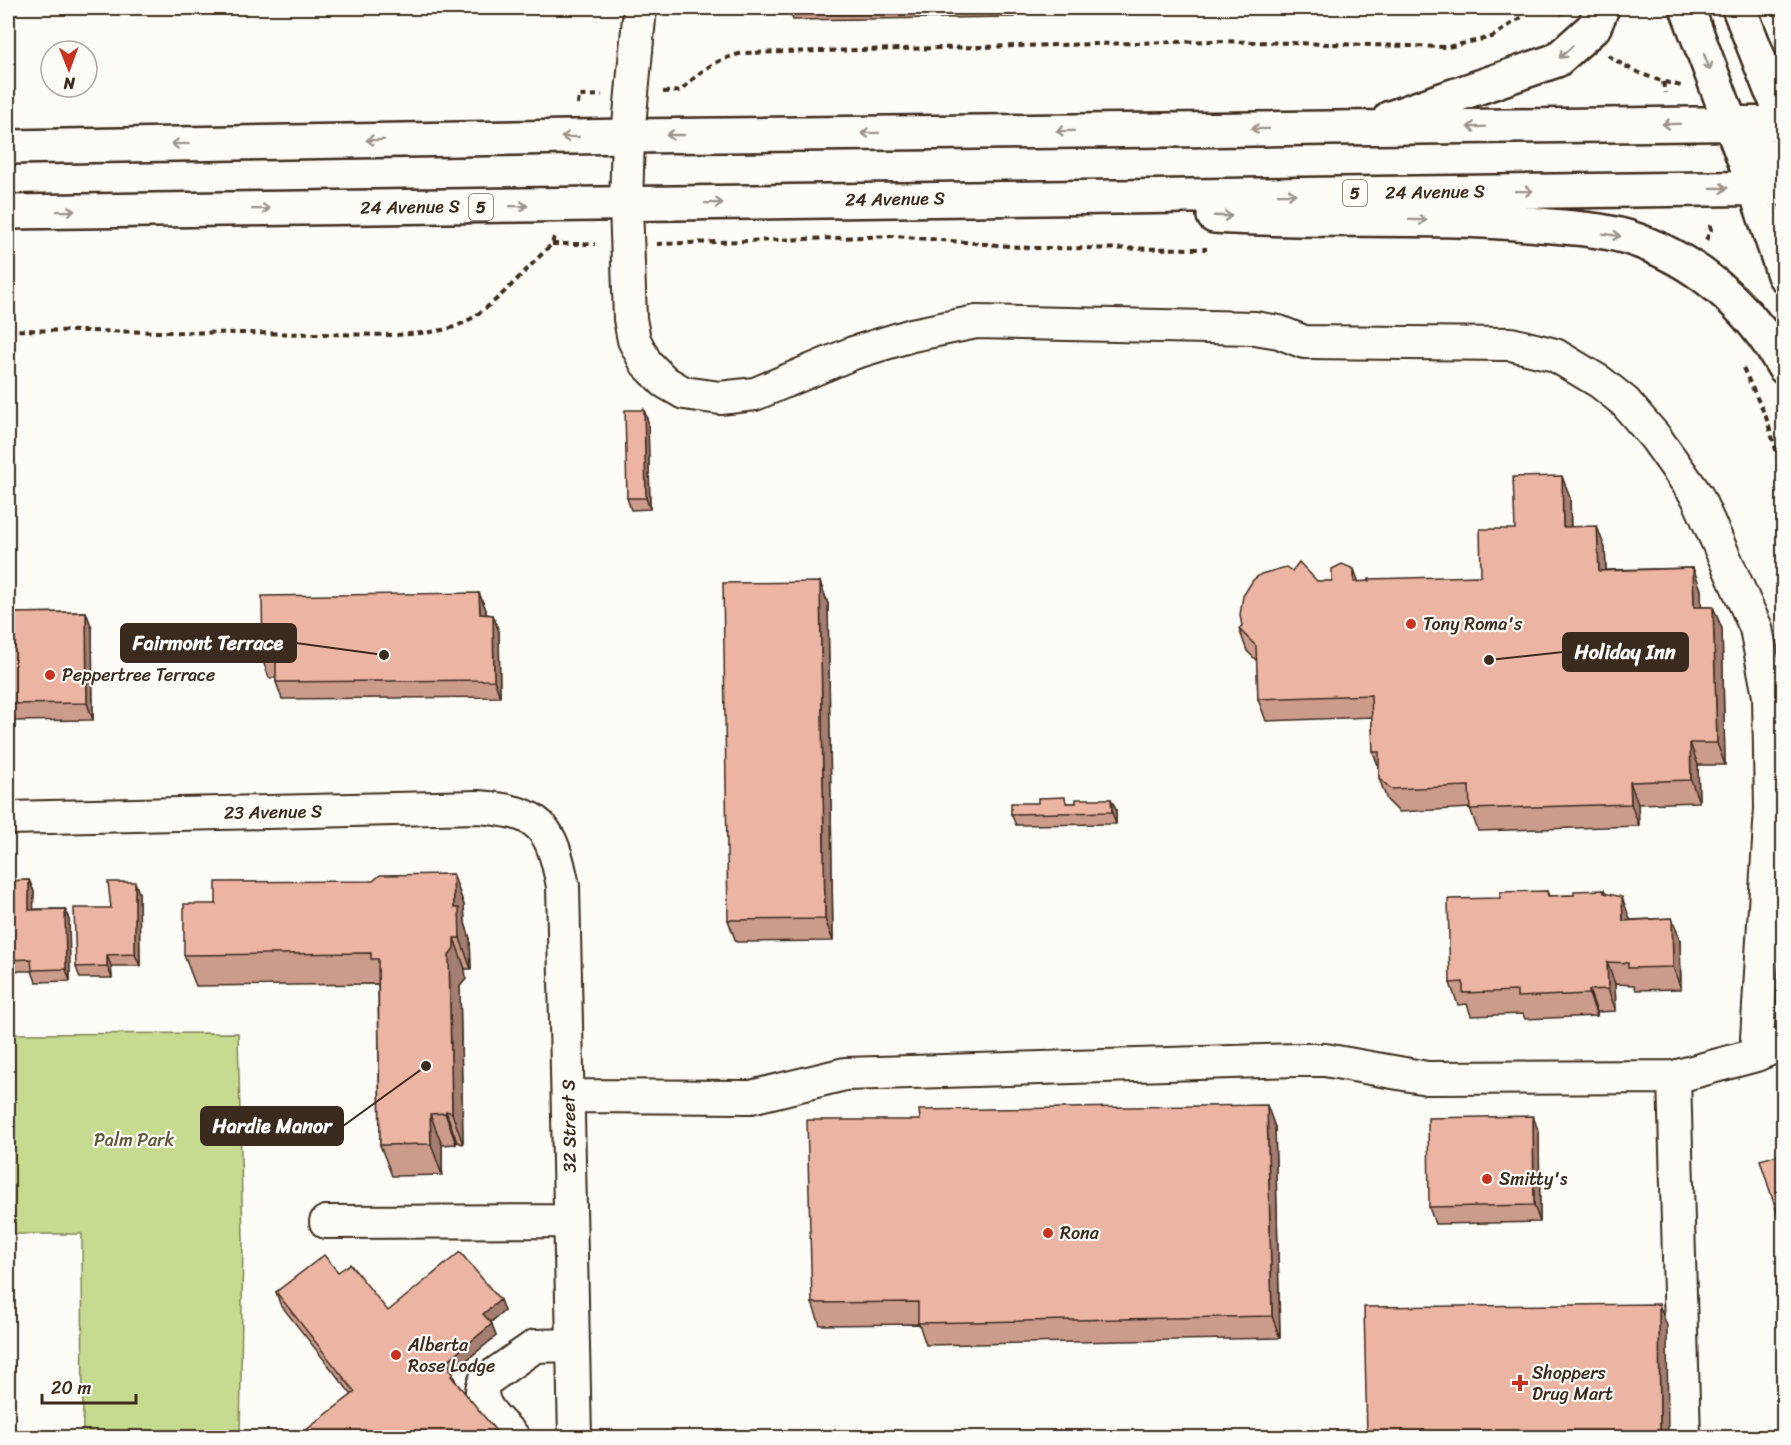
<svg xmlns="http://www.w3.org/2000/svg" width="1791" height="1445" font-family="Sriracha,sans-serif">
	<style>
		.green { fill: #c7db90; stroke: #818257; stroke-width: 1.5 }
		.lines { fill: none; stroke-linecap: round; stroke-linejoin: round }
		.minor-casing { stroke: #3b2a1e; stroke-width: 36 }
		.major-casing { stroke: #3b2a1e; stroke-width: 38 }
		.path { stroke: #3b2a1e; stroke-width: 4; stroke-dasharray: 6 4.5; stroke-linecap: butt }
		.minor { stroke: #fdfcf7; stroke-width: 32 }
		.major { stroke: #fdfcf7; stroke-width: 33 }
		.wall { fill: #cb9b8c; stroke: #3b2a1e; stroke-width: 1.5 }
		.shaded-wall { fill: #a57e72; stroke: #3b2a1e; stroke-width: 1.5 }
		.building { fill: #ecb4a3; stroke: #3b2a1e; stroke-width: 1.5 }
		.oneway { stroke: #9c938a }
		.poi-dot { fill: #c8321e; stroke: #fdfcf7; stroke-width: 2 }
		.labels { text-anchor: middle; stroke-width: 4.5; stroke-linejoin: round; paint-order: stroke }
		.shield { fill: #fdfcf7; stroke: #75695f; stroke-width: 1.5 }
		.shield-label { font-size: 16px; font-weight: bold; fill: #3b2a1e }
		.street-label { font-size: 18px; fill: #3b2a1e; stroke: #fdfcf7 }
		.poi-label { font-size: 18px; fill: #3b2a1e; stroke: #fdfcf7; text-anchor: start }
		.park-label { font-size: 18px; fill: #5e563a; stroke: #fdfcf7 }
		.leader { fill: none; stroke: #3b2a1e; stroke-width: 2 }
		.callout-dot { fill: #3b2a1e; stroke: #fdfcf7; stroke-width: 2 }
		.callout { fill: #3b2a1e; stroke: #3b2a1e; stroke-width: 2 }
		.callout-label { font-size: 20px; text-anchor: middle; font-weight: bold; fill: #fff }
	</style>
	<rect width="100%" height="100%" fill="#fdfcf7"/>
	<filter id="ink" filterUnits="userSpaceOnUse"><feTurbulence type="fractalNoise" baseFrequency=".0167" numOctaves="2"/><feDisplacementMap in="SourceGraphic" scale="12" xChannelSelector="R" yChannelSelector="G"/><feConvolveMatrix kernelMatrix="1 2 1 2 8 2 1 2 1" color-interpolation-filters="sRGB"/></filter>
	<g filter="url(#ink)">
		<path class="green" d="M238 1033 243 1240 240 1437H83L82 1234H8V1034Z"/>
		<g class="lines">
			<defs>
				<path id="minor" d="M640 8 628 136 626 205 630 319 634 340 646 363 665 382 684 393 720 398 755 394 853 353 912 335 976 322 1255 328 1279 332 1304 342 1511 344 1555 355 1600 382 1625 402 1655 437 1697 496 1756 628 1769 696 1771 808 1756 1055
					M8 818 478 807C542 812 551 826 563 886L575 1438
					M1674 1077 1684 1438
					M569 1096 751 1097 845 1074 1297 1060H1325L1427 1078 1674 1077 1756 1055 1784 1043
					M326 1222 570 1221
					M514 1438C500 1422 473 1404 485 1381L535 1346 573 1345"/>
				<path id="major" d="M1687 8 1755 188 1784 275
					M1739 8 1771 90 1784 115
					M1390 118 1557 60 1594 27 1602 8
					M1730 124 1764 143 1784 169
					M8 147 628 136 1784 123
					M8 212 1784 188
					M1214 216C1319 223 1423 215 1528 224 1559 227 1596 228 1627 237 1694 258 1749 305 1784 367"/>
			</defs>
			<use href="#minor" class="minor-casing"/>
			<use href="#major" class="major-casing"/>
			<path class="path" d="M1553 8 1562 15
				M1608 55C1629 71 1655 80 1681 86
				M1663 82 1665 93
				M663 92 681 91C699 71 717 59 743 53L1214 41 1448 47 1492 37 1520 18 1528 8
				M578 105 579 96 602 95
				M1706 240 1711 230 1709 222
				M552 244H595
				M657 244 895 236 1031 248 1207 249
				M8 330 397 335C418 333 442 333 461 324 493 309 527 268 552 244L554 237
				M1743 368 1766 417 1784 476"/>
			<use href="#minor" class="minor"/>
			<use href="#major" class="major"/>
		</g>
		<path class="wall" d="M1014 8V17L793 20 791 14Z
			M644 410 648 422 650 509 631 510 627 498Z
			M1570 498 1571 527 1605 548 1606 570 1693 568 1701 590V607H1713L1722 629 1725 765H1698L1699 802 1638 804 1639 826 1478 831 1470 808 1399 812 1387 800 1379 778V768L1373 752 1372 717 1266 721 1258 699 1257 661 1247 651 1239 629 1292 571 1317 581 1358 582 1481 576 1515 529Z
			M820 582 828 604 833 941 736 942 728 920Z
			M479 593 486 610V614L493 615 499 632 500 697 282 699 276 682V678H269L263 661Z
			M86 612 92 629 93 720 8 721V613Z
			M1111 799 1116 810V824L1016 825 1011 814 1038 803H1076Z
			M453 874 464 905 465 923 470 939 471 969H465L466 979 460 986 463 1144 457 1142 456 1144 442 1145V1175L392 1176 380 1145 378 984 196 986 184 955 216 904 373 881Z
			M29 880 34 892 33 909H65L69 920 70 981 36 982 32 971H8V881Z
			M1604 890 1605 893 1630 919V920L1672 918 1680 940 1681 989 1636 990 1634 985 1615 984 1616 1011 1597 1012V1016L1525 1019 1523 1014 1471 1016 1467 1004 1458 1005 1450 983 1500 898 1547 891 1549 896 1574 895Z
			M139 893 140 966H111L112 978H80L76 967 111 908Z
			M1275 1127 1280 1338 926 1345 919 1324 820 1325 812 1303Z
			M1539 1133 1540 1222 1435 1224 1429 1207Z
			M1784 1153V1232L1780 1222Z
			M276 1292 388 1311 500 1300 504 1311 490 1323 496 1336 452 1372 456 1383 351 1394 280 1304Z"/>
		<path class="shaded-wall" d="M644 410 648 422 650 509 646 498Z
			M1562 476 1570 498 1571 549 1563 527Z
			M1597 526 1605 548 1607 593 1599 571Z
			M1693 568 1701 590 1702 629 1694 607Z
			M1354 569 1362 591 1354 582Z
			M820 582 828 604 833 941 825 919Z
			M479 593 486 610V631L480 614Z
			M1713 607 1722 629 1725 765 1717 743Z
			M86 612 92 629 93 720 87 703Z
			M493 615 499 632 500 697 494 680Z
			M1690 743 1698 765 1699 802 1691 780Z
			M1630 782 1638 804 1639 826 1631 804Z
			M1111 799 1116 810V824L1112 812Z
			M453 874 464 905 465 923 470 939 471 969 460 938 454 908Z
			M29 880 34 892 33 921 29 910Z
			M135 882 139 893 140 966 135 954Z
			M1622 897 1630 919 1631 943 1623 921Z
			M65 909 69 920 70 981 66 969Z
			M1672 918 1680 940 1681 989 1673 967Z
			M454 938 465 969 466 979 460 986 463 1144 452 1113 449 955Z
			M107 955 111 966 112 978 107 966Z
			M1607 962 1615 984 1616 1011 1608 989Z
			M1589 990 1597 1012V1016L1589 994Z
			M1267 1105 1275 1127 1280 1338 1272 1316Z
			M446 1111 457 1142 456 1144 445 1113Z
			M430 1114 442 1145V1175L431 1144Z
			M1533 1116 1539 1133 1540 1222 1534 1205Z
			M500 1300 504 1311 487 1325 483 1314Z
			M1659 1304 1667 1326 1668 1437H1660Z
			M492 1324 496 1336 452 1372 457 1385 455 1388 446 1362Z"/>
		<path class="building" d="M791 8H1012V11L791 14Z
			M625 410H644L646 498H627Z
			M1562 476 1563 527 1597 526 1599 571 1693 568 1694 607H1713L1717 743H1690L1691 780 1630 782 1631 804 1470 809 1469 786 1391 789 1379 778V752H1373L1371 695 1258 699 1256 646 1239 629 1242 626 1240 615 1243 596 1253 580 1261 574 1286 567 1292 571 1299 562 1317 581H1332V569L1342 564 1354 569V582L1369 581V579L1481 576 1480 529H1515L1513 477Z
			M820 582 825 919 728 920 723 583Z
			M479 593 480 614 493 615 494 680 276 682V661H263L262 596Z
			M86 612 87 703 8 704V613Z
			M1065 797 1066 803H1076V799H1111L1112 812 1011 814V803H1038V798Z
			M453 874 454 908H459L460 938H454V948L449 955 452 1113 446 1111 445 1113 430 1114 431 1144 380 1145 378 959H371V953L184 955V904H216V882L373 881 380 875Z
			M29 880V910L65 909 66 969 32 970 31 959 8 960V881Z
			M108 882H135V954L107 955V966L76 967 74 908H111Z
			M1604 890V893L1622 897 1623 921 1672 918 1673 967 1628 968V963L1607 962 1608 989 1589 990V994L1517 997V991L1463 993V982L1450 983 1448 899 1500 898V892L1547 891 1548 896 1574 895V891Z
			M1267 1105 1272 1316 918 1323V1302L812 1303 807 1120H920L919 1110Z
			M1533 1116 1534 1205 1429 1207 1428 1118Z
			M1784 1153V1220L1780 1222 1760 1160Z
			M460 1252 500 1300 483 1314 492 1324 446 1362 451 1368 449 1370 453 1374 451 1376 501 1437H297L355 1392 276 1292 324 1255 338 1272 350 1264 388 1311Z
			M1659 1304 1660 1437H1367L1364 1307Z
			M1273 1432H1292V1437H1274Z
			M1109 1434H1126V1437H1109Z
			M1143 1434H1161L1162 1437H1143Z
			M1201 1434H1219V1437H1201Z
			M1021 1435V1437H1003V1436Z
			M1054 1435H1074V1437H1054Z
			M1266 1435 1268 1437H1235Z
			M963 1436H981V1437H963Z"/>
		<defs><path id="oneway-shaft" d="M-6 0H5M1.5-3L5.5 0L1.5 3" fill="none" stroke-width="1.6" stroke-linecap="round" stroke-linejoin="round" transform="scale(1.5)"/></defs>
		<g class="oneway">
			<use href="#oneway-shaft" transform="translate(1566 52) rotate(138)"/>
			<use href="#oneway-shaft" transform="translate(1707 62) rotate(70)"/>
			<use href="#oneway-shaft" transform="translate(1671 124) rotate(179)"/>
			<use href="#oneway-shaft" transform="translate(1476 127) rotate(179)"/>
			<use href="#oneway-shaft" transform="translate(1260 129) rotate(179)"/>
			<use href="#oneway-shaft" transform="translate(1065 131) rotate(179)"/>
			<use href="#oneway-shaft" transform="translate(870 133) rotate(179)"/>
			<use href="#oneway-shaft" transform="translate(675 135) rotate(180)"/>
			<use href="#oneway-shaft" transform="translate(570 137) rotate(179)"/>
			<use href="#oneway-shaft" transform="translate(375 140) rotate(179)"/>
			<use href="#oneway-shaft" transform="translate(180 144) rotate(179)"/>
			<use href="#oneway-shaft" transform="translate(1719 188)"/>
			<use href="#oneway-shaft" transform="translate(1524 191) rotate(-1)"/>
			<use href="#oneway-shaft" transform="translate(1287 194) rotate(-1)"/>
			<use href="#oneway-shaft" transform="translate(714 203) rotate(-1)"/>
			<use href="#oneway-shaft" transform="translate(519 206) rotate(-1)"/>
			<use href="#oneway-shaft" transform="translate(261 209) rotate(-1)"/>
			<use href="#oneway-shaft" transform="translate(66 211) rotate(-1)"/>
			<use href="#oneway-shaft" transform="translate(1223 216) rotate(2)"/>
			<use href="#oneway-shaft" transform="translate(1418 220) rotate(1)"/>
			<use href="#oneway-shaft" transform="translate(1612 235) rotate(9)"/>
		</g>
	</g>
	<g class="poi-dot">
		<circle cx="1411" cy="624" r="6"/>
		<circle cx="50" cy="675" r="6"/>
		<circle cx="1487" cy="1179" r="6"/>
		<circle cx="1048" cy="1233" r="6"/>
		<circle cx="396" cy="1355" r="6"/>
		<path d="M1517 1374h6v6h6v6h-6v6h-6v-6h-6v-6h6z"/>
	</g>
	<g class="labels">
		<g class="shield">
			<rect x="1343" y="180" width="24" height="26" rx="4.5"/>
			<rect x="469" y="194" width="24" height="26" rx="4.5"/>
		</g>
		<g class="shield-label">
			<text x="1355" y="199">5</text>
			<text x="481" y="213">5</text>
		</g>
		<g class="street-label">
			<text transform="translate(1435 192) rotate(-1)" y="6">24 Avenue S</text>
			<text transform="translate(895 199) rotate(-1)" y="6">24 Avenue S</text>
			<text transform="translate(410 207) rotate(-1)" y="6">24 Avenue S</text>
			<text transform="translate(273 812) rotate(-1)" y="6">23 Avenue S</text>
			<text transform="translate(569 1126) rotate(-91)" y="6">32 Street S</text>
		</g>
		<g class="poi-label">
			<text x="1423" y="630">Tony Roma's</text>
			<text x="62" y="681">Peppertree Terrace</text>
			<text x="1499" y="1185">Smitty's</text>
			<text x="1060" y="1239">Rona</text>
			<text x="408" y="1351">Alberta<tspan x="408" dy="21">Rose Lodge</tspan></text>
			<text x="1532" y="1379">Shoppers<tspan x="1532" dy="21">Drug Mart</tspan></text>
		</g>
		<g class="park-label">
			<text x="134" y="1146">Palm Park</text>
		</g>
	</g>
	<path class="leader" d="M384 655L296 643M1489 660L1563 652M426 1066L343 1126"/>
	<g class="callout-dot">
		<circle cx="384" cy="655" r="6"/>
		<circle cx="1489" cy="660" r="6"/>
		<circle cx="426" cy="1066" r="6"/>
	</g>
	<g class="callout">
		<rect x="121" y="624" width="175" height="38" rx="6"/>
		<rect x="1563" y="633" width="125" height="38" rx="6"/>
		<rect x="201" y="1107" width="142" height="38" rx="6"/>
	</g>
	<g class="callout-label">
		<text x="208" y="650">Fairmont Terrace</text>
		<text x="1625" y="659">Holiday Inn</text>
		<text x="272" y="1133">Hardie Manor</text>
	</g>
	<rect width="1791" height="1445" fill="none" stroke="#fdfcf7" stroke-width="30"/>
	<rect x="15" y="15" width="1761" height="1415" fill="none" stroke="#3b2a1e" stroke-width="2" filter="url(#ink)"/>
	<g transform="translate(69 69) rotate(179)"><circle r="28" fill="#fdfcf7" stroke="#afa8a0" stroke-width="1.5"/>
	<path d="M0-4.5L10 22L0 15L-10 22Z" fill="#c8321e"/>
	<text y="-9" font-size="16" font-weight="bold" text-anchor="middle" fill="#3b2a1e">N</text>
	</g>
	<path d="M42 1394v9h94v-9" fill="none" stroke="#3b2a1e" stroke-width="3"/>
	<text x="51" y="1394" font-size="18" fill="#3b2a1e" stroke="#fdfcf7" stroke-width="4.5" paint-order="stroke">20 m</text>
</svg>
